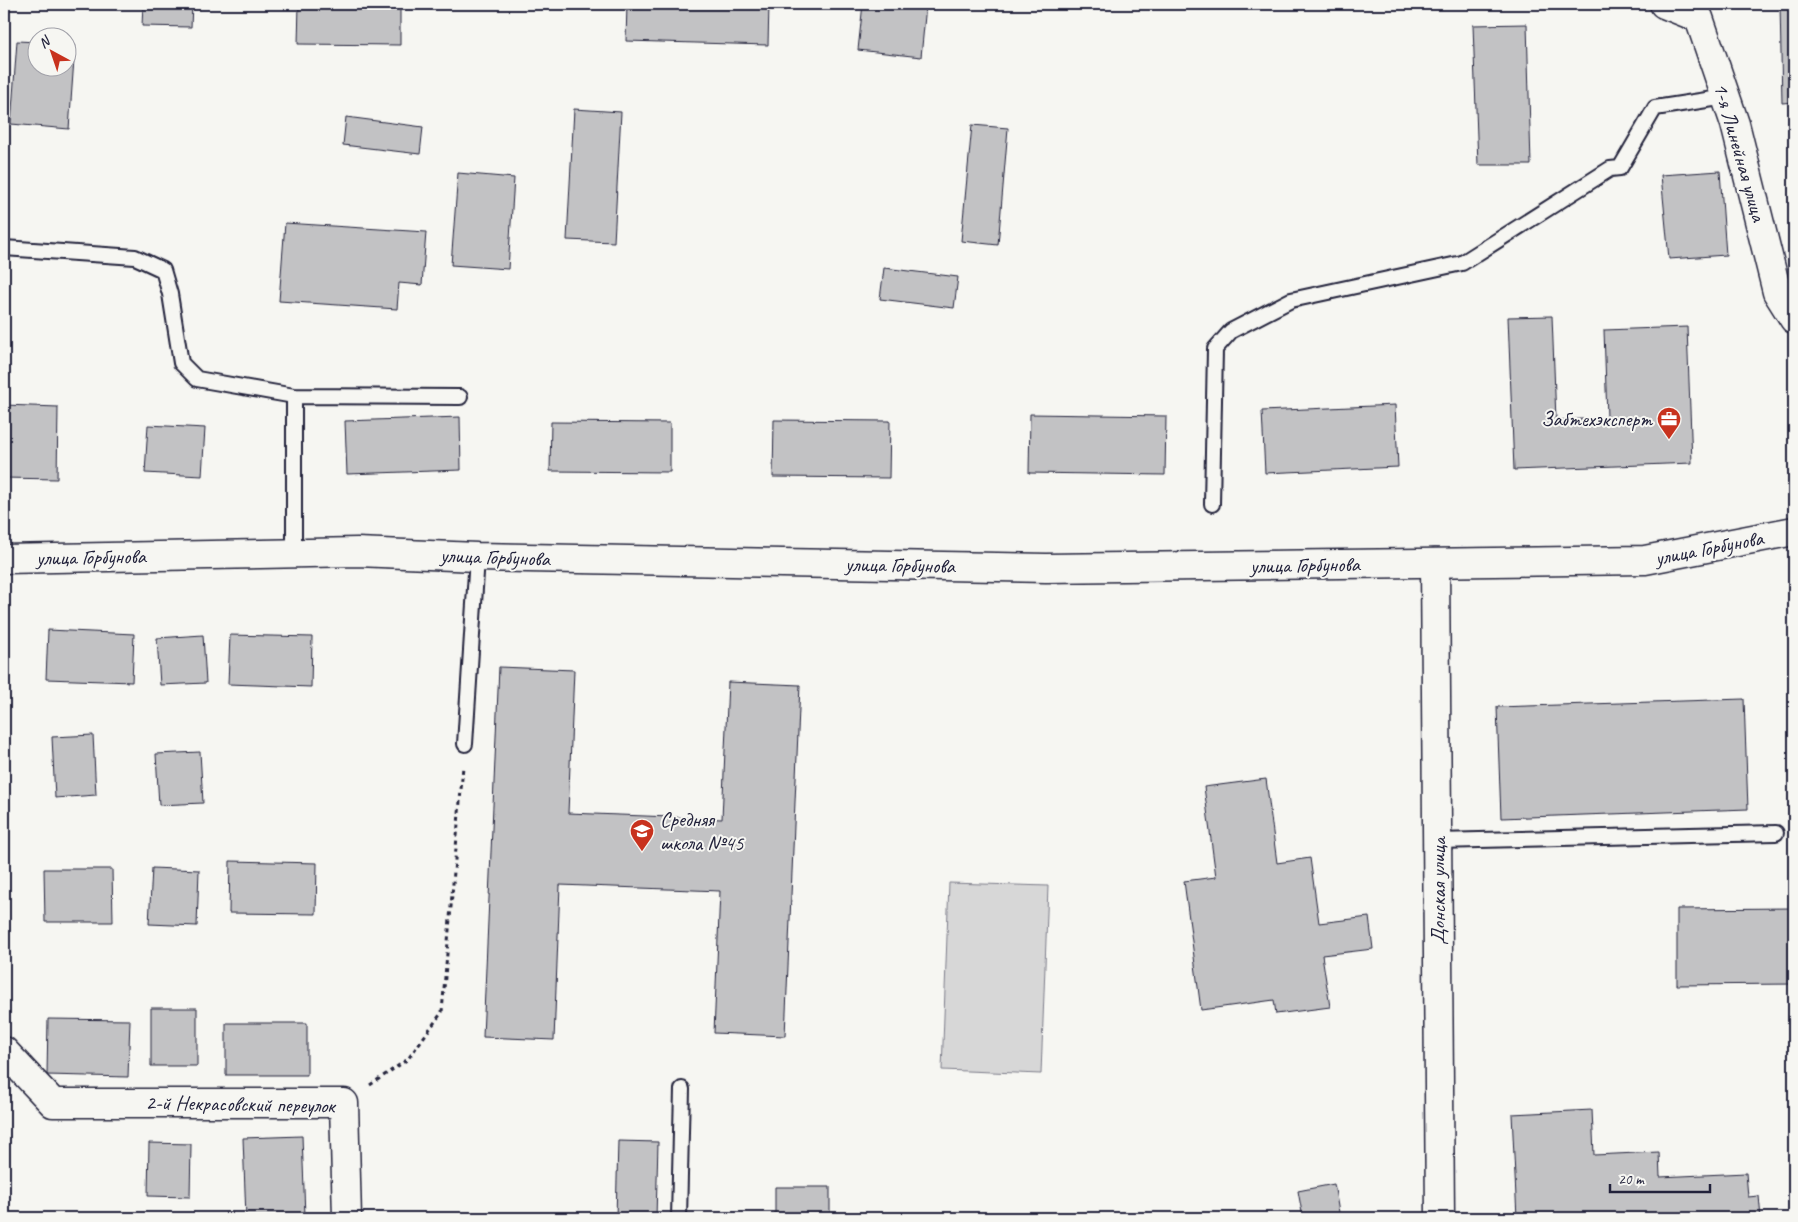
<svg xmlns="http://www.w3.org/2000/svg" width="1798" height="1222" font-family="Caveat,sans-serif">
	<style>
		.green { fill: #d7d7d7; stroke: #7c7c89 }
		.building { fill: #c2c2c4; stroke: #22223b }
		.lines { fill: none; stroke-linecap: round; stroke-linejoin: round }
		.lane-casing { stroke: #22223b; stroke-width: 18 }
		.street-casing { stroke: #22223b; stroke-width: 31 }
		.secondary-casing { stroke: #22223b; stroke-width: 31 }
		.path { stroke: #22223b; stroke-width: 3; stroke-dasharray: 4 4; stroke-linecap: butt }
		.lane { stroke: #f6f6f2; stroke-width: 14 }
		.street { stroke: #f6f6f2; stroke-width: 28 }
		.secondary { stroke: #f6f6f2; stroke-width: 28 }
		.labels { text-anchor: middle; stroke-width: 4; stroke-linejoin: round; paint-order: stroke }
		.street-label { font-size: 21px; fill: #22223b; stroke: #f6f6f2 }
		.poi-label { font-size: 21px; fill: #22223b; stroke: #f6f6f2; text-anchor: end }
	</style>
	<rect width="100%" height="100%" fill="#f6f6f2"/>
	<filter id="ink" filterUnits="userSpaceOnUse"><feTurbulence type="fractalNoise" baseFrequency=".02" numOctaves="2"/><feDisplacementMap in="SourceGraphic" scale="10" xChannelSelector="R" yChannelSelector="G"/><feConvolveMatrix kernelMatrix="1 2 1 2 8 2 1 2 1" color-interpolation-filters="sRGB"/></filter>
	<g filter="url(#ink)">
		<path class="green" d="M949 883 1048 886 1041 1074 942 1070Z"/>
		<path class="building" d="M143 4H192L191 27 142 26Z
			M299 4H400V45L298 44Z
			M627 4H769L768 45 626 41Z
			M863 4 926 5 921 57 858 50Z
			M1780 4H1794V102L1782 103Z
			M1527 24 1531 165H1478L1473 25Z
			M17 41 38 42V68H68V44L75 45 69 129 11 124Z
			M574 109 621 112 614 242 567 240Z
			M346 117 423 127 420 154 343 145Z
			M972 125 1008 128 998 245 961 241Z
			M1720 171 1726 255 1669 259 1661 175Z
			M458 173 514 178 508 269 451 265Z
			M285 223 426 232 422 285 399 283 397 309 279 301Z
			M884 268 958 277 954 308 880 299Z
			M1552 316 1556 420 1607 418 1604 330 1687 327 1692 463 1514 470 1508 317Z
			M4 405 58 407 57 479 4 478Z
			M1395 405 1398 467 1265 473 1262 411Z
			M1030 414 1166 416 1165 475 1029 473Z
			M460 417 461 470 347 474 345 421Z
			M774 420 890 421 889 478 773 477Z
			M551 422 670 423V472L550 471Z
			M148 425 205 428 202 476 145 473Z
			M48 630 134 634 132 682 46 679Z
			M203 635 206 683 160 685 157 638Z
			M230 635 312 637 311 687 228 684Z
			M499 667 574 670 568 813 722 819 728 682 800 685 785 1036 714 1033 720 891 560 885 554 1040 483 1037Z
			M1744 699 1748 809 1501 818 1497 707Z
			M93 735 96 795 55 798 52 737Z
			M200 752 203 803 159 805 156 754Z
			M1266 779 1277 863 1310 858 1319 923 1369 917 1373 949 1322 955 1330 1007 1276 1014 1274 1000 1201 1010 1184 881 1216 877 1204 787Z
			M230 861 317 863 316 914 229 913Z
			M152 868 199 870 197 926 149 924Z
			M44 869H112L113 922H45Z
			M1794 908V984L1677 985V909Z
			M151 1008H197V1066H151Z
			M48 1019 130 1020 128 1077 47 1075Z
			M226 1023H307V1075H226Z
			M1592 1110 1594 1155 1659 1152 1660 1177 1746 1173 1748 1197 1759 1196 1761 1218H1517L1512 1114Z
			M302 1136 305 1216 246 1218 243 1138Z
			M618 1141 658 1142 656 1218H616Z
			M149 1143 191 1144 190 1197 148 1196Z
			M1334 1184 1340 1218H1303L1298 1191Z
			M775 1187H830V1218H775Z"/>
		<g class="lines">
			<defs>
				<path id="lane" d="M4 248 135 257 163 270 170 294 181 363 197 379 294 396 460 397
					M1212 504 1215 349 1231 331 1291 300 1462 263 1610 169 1620 168 1655 108 1726 97
					M294 554V396
					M465 744 477 557
					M1437 841 1776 833
					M679 1218 682 1089"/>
				<path id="street" d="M1664 4 1699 18 1735 124 1777 292 1794 319
					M1435 563 1440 1218
					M4 1051 53 1103H344L347 1218"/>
				<path id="secondary" d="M4 559 357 552 477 557 1046 568 1645 560 1794 531"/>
			</defs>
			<use href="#lane" class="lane-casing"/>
			<use href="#street" class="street-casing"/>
			<use href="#secondary" class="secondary-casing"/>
			<path class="path" d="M370 1085 408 1059 442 1012 463 766"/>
			<use href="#lane" class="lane"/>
			<use href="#street" class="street"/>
			<use href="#secondary" class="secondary"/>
		</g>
	</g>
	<defs>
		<symbol id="office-pin" viewBox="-11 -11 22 30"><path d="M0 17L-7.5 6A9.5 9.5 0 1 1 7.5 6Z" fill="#c8321e" stroke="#f6f6f2"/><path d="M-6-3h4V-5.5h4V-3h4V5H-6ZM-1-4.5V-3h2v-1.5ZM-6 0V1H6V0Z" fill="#fff"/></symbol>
		<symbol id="school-pin" viewBox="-11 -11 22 30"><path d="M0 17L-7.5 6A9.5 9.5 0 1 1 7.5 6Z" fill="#c8321e" stroke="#f6f6f2"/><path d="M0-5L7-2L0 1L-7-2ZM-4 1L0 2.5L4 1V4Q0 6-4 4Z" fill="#fff"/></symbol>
	</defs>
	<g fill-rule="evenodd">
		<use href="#office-pin" x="1655" y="405" width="28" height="38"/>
		<use href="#school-pin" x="628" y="817" width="28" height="38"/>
	</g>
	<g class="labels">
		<g class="street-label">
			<text transform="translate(1740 152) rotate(74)" y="7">1-я Линейная улица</text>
			<text transform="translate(1709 548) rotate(-11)" y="7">улица Горбунова</text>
			<text transform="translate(91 557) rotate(-1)" y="7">улица Горбунова</text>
			<text transform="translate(495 557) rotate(2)" y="7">улица Горбунова</text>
			<text transform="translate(900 565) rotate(1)" y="7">улица Горбунова</text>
			<text transform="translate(1305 565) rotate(-1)" y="7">улица Горбунова</text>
			<text transform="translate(1438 891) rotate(-90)" y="7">Донская улица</text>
			<text transform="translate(240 1104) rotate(1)" y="7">2-й Некрасовский переулок</text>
		</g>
		<g class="poi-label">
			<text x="1652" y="426">Забтехэксперт</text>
			<text x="660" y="826" text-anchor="start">Средняя<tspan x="660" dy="24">школа №45</tspan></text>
		</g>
	</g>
	<rect width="1798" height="1222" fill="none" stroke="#f6f6f2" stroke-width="20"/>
	<rect x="10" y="10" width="1778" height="1202" fill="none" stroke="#22223b" stroke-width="2" filter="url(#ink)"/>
	<g transform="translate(52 52) rotate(320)"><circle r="24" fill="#f6f6f2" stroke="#a1a1a9"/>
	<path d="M0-4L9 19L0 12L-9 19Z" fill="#c8321e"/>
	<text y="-8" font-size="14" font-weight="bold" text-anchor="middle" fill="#22223b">N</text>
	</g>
	<path d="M1610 1184v8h100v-8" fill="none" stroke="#22223b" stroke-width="2.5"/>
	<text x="1618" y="1184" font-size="15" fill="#22223b" stroke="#f6f6f2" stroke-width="4" paint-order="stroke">20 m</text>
</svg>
